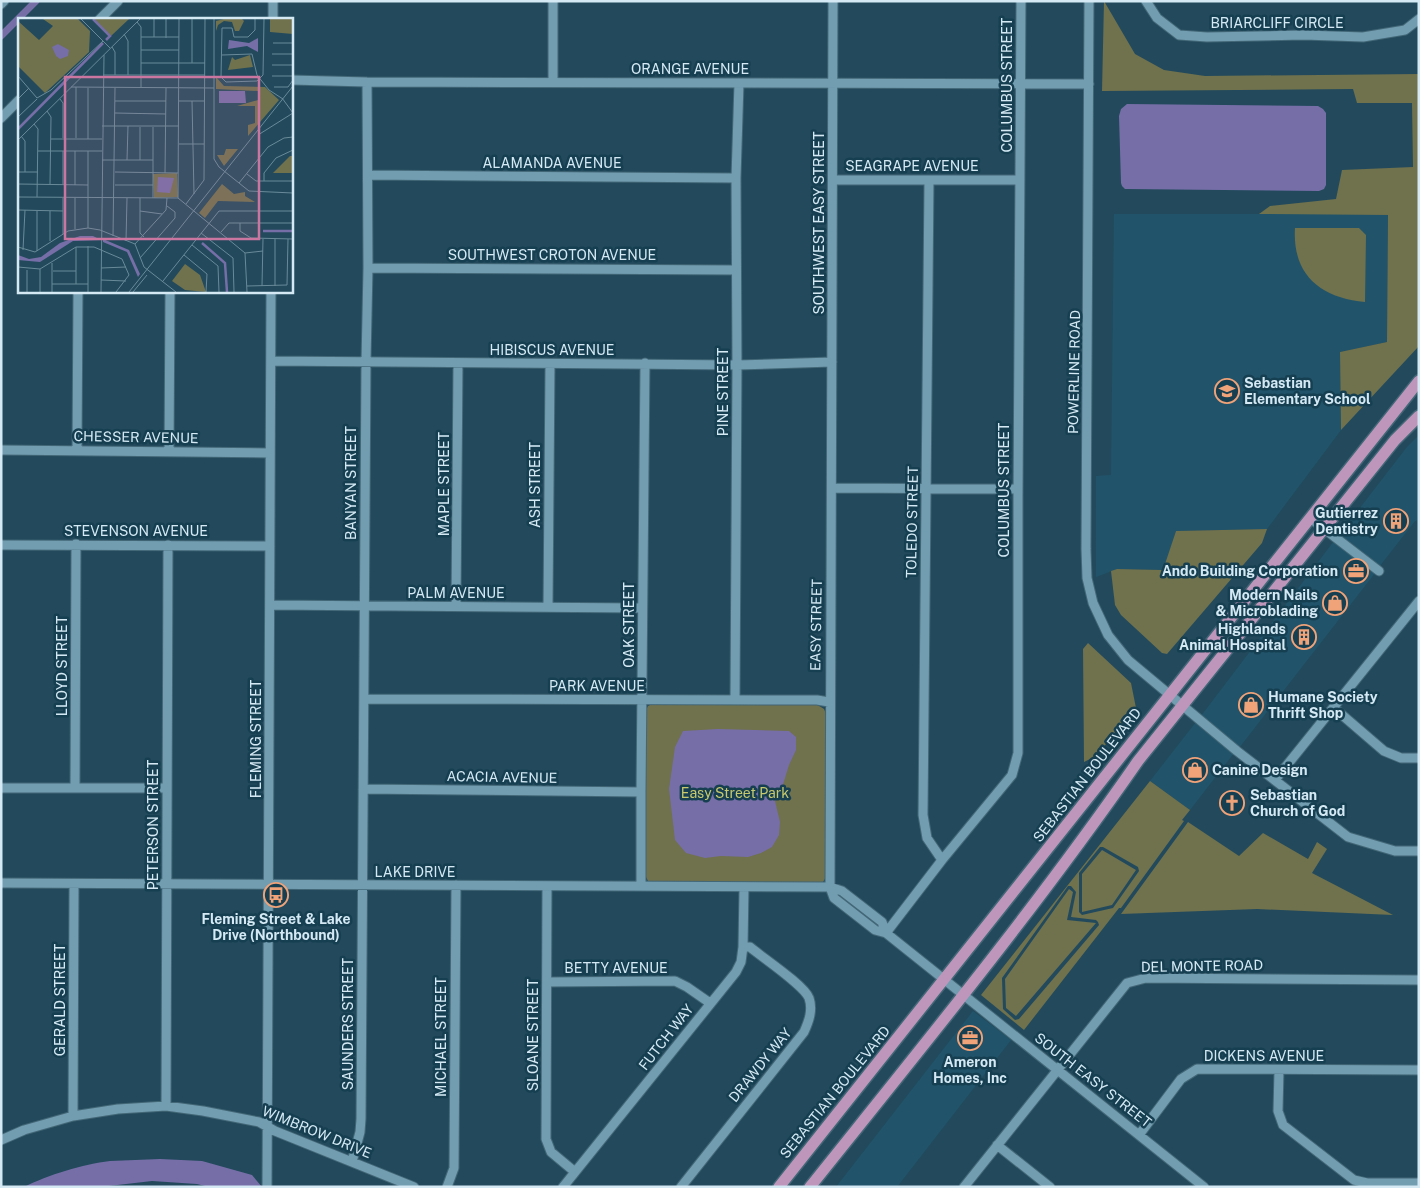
<svg xmlns="http://www.w3.org/2000/svg" width="1420" height="1188" font-family="'Public Sans',sans-serif">
	<style>
		.built { fill: #21546a }
		.green { fill: #70714d; fill-rule: evenodd }
		.water { fill: #766ea7 }
		.lines { fill: none; stroke-linecap: round; stroke-linejoin: round }
		.canal { stroke: #766ea7; stroke-width: 7 }
		.minor-casing { stroke: #426776; stroke-width: 11 }
		.major-casing { stroke: #426776; stroke-width: 14 }
		.minor { stroke: #729cb0; stroke-width: 9 }
		.major { stroke: #bf96bb; stroke-width: 11 }
		.labels { text-anchor: middle; stroke-width: 5; stroke-linejoin: round; paint-order: stroke }
		.street-label { font-size: 14px; fill: #d4e9f4; stroke: #163f51 }
		.poi-label { font-size: 14px; font-weight: bold; fill: #d4e9f4; stroke: #163f51; text-anchor: start }
		.park-label { font-size: 14px; fill: #c8c96c; stroke: #163f51 }
		.inset-river { fill: none; stroke: #766ea7; stroke-width: 2.5 }
		.inset-road { fill: none; stroke: #698a99; stroke-width: 1 }
		.view { fill: #ca76a0; fill-opacity: 0.15; stroke: #ca76a0; stroke-width: 2.5 }
		.inset-edge { fill: none; stroke: #d4e9f4; stroke-width: 2.5 }
	</style>
	<rect width="100%" height="100%" fill="#224a5c"/>
	<path class="built" d="M1114 214H1388L1387 342 1340 352 1341 430 1267 529 1176 531 1164 570 1117 569 1096 577V476L1111 475Z
		M1419 435V518L1416 521H1415L1379 567 1339 535 1407 447Z
		M1334 541 1375 573 1239 748 1201 716Z
		M1196 722 1234 753 1190 810 1150 781Z
		M973 1011 1011 1040 897 1187H836Z"/>
	<path class="green" d="M1104 1 1135 54 1164 70 1205 76 1419 74V346L1341 430 1340 352 1387 342 1388 215 1259 214 1270 206 1336 199 1342 170 1413 167 1412 103H1357L1353 89 1102 91Z
		M1295 228H1359L1366 235 1365 302C1321 298 1292 275 1295 228Z
		M1267 529 1262 543 1167 654 1162 653 1121 615 1115 605 1111 571 1117 569 1163 570 1176 531Z
		M1088 643 1131 683 1136 708 1096 756 1084 762 1083 649Z
		M654 703 816 704 824 709 827 716 826 877 823 882 816 884H653L648 881 644 873 645 712 648 706Z
		M1150 781 1190 810 1182 820 1184 821 1121 908H1119L1024 1030 981 995ZM1100 847H1103L1138 867 1139 871 1113 908 1082 915 1079 912V873ZM1068 886H1071L1076 892 1071 917 1096 920 1098 922 1099 925 1019 1019 1015 1020 1003 1009 1002 978Z
		M1188 822 1239 856 1263 833 1308 859 1317 842 1327 849 1312 873 1393 915 1257 909 1121 914Z
		M1102 850 1136 870 1112 905 1082 912V874Z
		M1069 889 1073 892 1067 920 1096 923 1016 1016 1006 1008 1005 979Z"/>
	<path class="water" d="M1127 104 1318 106 1323 109 1326 113V185L1324 189 1319 191 1125 189 1122 186 1121 183 1119 116 1121 109Z
		M718 729 789 731 796 737V750L789 765 781 791 775 801 780 822 779 835 772 847 761 853 748 857 721 856 705 858 686 853 675 840 669 789 675 747 683 731Z
		M160 1159 202 1161 252 1175 262 1187H209L197 1184 152 1181 100 1187H24C48 1175 83 1164 110 1161 127 1160 144 1160 160 1159Z"/>
	<g class="lines">
		<path class="canal" d="M1 36 36 1"/>
		<defs>
			<path id="minor" d="M553 1V82
				M833 1 830 887 834 898 875 930 886 933 1204 1187
				M1089 1 1086 549 1087 578 1093 603 1108 635 1128 660 1237 751 1348 837 1395 851H1419
				M1146 1 1157 18 1179 35 1207 37 1304 35 1363 37 1405 30 1419 19
				M1 4 4 1
				M100 19 118 1
				M273 19V1
				M291 80 367 82 1089 84
				M1 118 19 100
				M368 175 736 178
				M833 180H1020
				M929 180 923 815 927 838 942 860
				M368 268 736 270
				M271 361 737 365 832 362
				M1 450 270 453
				M77 450 78 291
				M169 452 170 291
				M832 488 1018 489
				M1310 518 1379 571
				M1 545 270 546
				M270 605 642 608
				M456 606 458 363
				M548 607 550 364
				M364 699 817 700 829 702
				M735 700 737 365 736 178 739 83
				M1334 708 1384 751 1401 758H1419
				M1275 780 1419 601
				M1 788H167
				M75 788 76 544
				M363 789 641 792
				M1 883 830 887 842 891 882 922 886 933
				M547 886 546 1139 551 1152 575 1172
				M641 886V792L645 363
				M886 933 942 860 1012 775 1018 753V499L1021 1
				M547 982 675 981 687 987 710 1003
				M1279 1070 1278 1111 1283 1125 1354 1180 1367 1183H1419
				M166 1106 168 545
				M73 1116 74 884
				M1139 1135 1181 1079 1197 1069 1419 1070
				M1 1140 24 1130 73 1116 118 1109 166 1106 203 1111 259 1122 275 1131 414 1187
				M997 1145 1050 1187
				M352 1162 360 1132 361 1119 366 362 368 268 367 82
				M267 1187 271 291
				M447 1187 454 1168 456 885
				M563 1187 736 972 741 962 743 947 744 887
				M681 1187 804 1032C809 1021 813 1010 809 998 804 985 763 958 750 947H743
				M964 1187 1127 983 1146 978 1419 980"/>
			<path id="major" d="M779 1187 1419 381
				M810 1187C922 1047 1036 908 1138 761L1395 440 1419 416"/>
		</defs>
		<use href="#minor" class="minor-casing"/>
		<use href="#major" class="major-casing"/>
		<use href="#minor" class="minor"/>
		<use href="#major" class="major"/>
	</g>
	<defs>
		<symbol id="school-ring" viewBox="-11 -11 22 22"><circle r="9.5" fill="#163f51" stroke="#f0a278" stroke-width="1.5"/><path d="M0-5L7-2L0 1L-7-2ZM-4 1L0 2.5L4 1V4Q0 6-4 4Z" fill="#f0a278"/></symbol>
		<symbol id="building-ring" viewBox="-11 -11 22 22"><circle r="9.5" fill="#163f51" stroke="#f0a278" stroke-width="1.5"/><path d="M-4-6H4V6H1V3H-1V6H-4ZM-2.5-4.3h1.7v1.8h-1.7ZM.8-4.3h1.7v1.8H.8ZM-2.5-1h1.7V.8h-1.7ZM.8-1h1.7V.8H.8Z" fill="#f0a278"/></symbol>
		<symbol id="office-ring" viewBox="-11 -11 22 22"><circle r="9.5" fill="#163f51" stroke="#f0a278" stroke-width="1.5"/><path d="M-6-3h4V-5.5h4V-3h4V5H-6ZM-1-4.5V-3h2v-1.5ZM-6 0V1H6V0Z" fill="#f0a278"/></symbol>
		<symbol id="shop-ring" viewBox="-11 -11 22 22"><circle r="9.5" fill="#163f51" stroke="#f0a278" stroke-width="1.5"/><path d="M-5-2.5h2.3a2.7 3.5 0 0 1 5.4 0H5L5.5 6h-11ZM-1.5-2.5h3a1.5 2.3 0 0 0-3 0Z" fill="#f0a278"/></symbol>
		<symbol id="church-ring" viewBox="-11 -11 22 22"><circle r="9.5" fill="#163f51" stroke="#f0a278" stroke-width="1.5"/><path d="M-1.2-6h2.4v3.5h3.3v2.4h-3.3V6h-2.4V-.1h-3.3v-2.4h3.3Z" fill="#f0a278"/></symbol>
		<symbol id="bus-ring" viewBox="-11 -11 22 22"><circle r="9.5" fill="#163f51" stroke="#f0a278" stroke-width="1.5"/><path d="M-5-6H5V4H4V6H2V4H-2V6H-4V4H-5ZM-3.5-4V0h7V-4ZM-3.5 1.2v1.5H-2V1.2ZM2 1.2v1.5H3.5V1.2Z" fill="#f0a278"/></symbol>
	</defs>
	<g fill-rule="evenodd">
		<use href="#school-ring" x="1213" y="377" width="28" height="28"/>
		<use href="#building-ring" x="1382" y="507" width="28" height="28"/>
		<use href="#office-ring" x="1342" y="557" width="28" height="28"/>
		<use href="#shop-ring" x="1321" y="589" width="28" height="28"/>
		<use href="#building-ring" x="1290" y="623" width="28" height="28"/>
		<use href="#shop-ring" x="1237" y="691" width="28" height="28"/>
		<use href="#shop-ring" x="1181" y="756" width="28" height="28"/>
		<use href="#church-ring" x="1218" y="789" width="28" height="28"/>
		<use href="#bus-ring" x="262" y="881" width="28" height="28"/>
		<use href="#office-ring" x="956" y="1024" width="28" height="28"/>
	</g>
	<g class="labels">
		<g class="street-label">
			<text x="1277" y="28">BRIARCLIFF CIRCLE</text>
			<text x="690" y="74">ORANGE AVENUE</text>
			<text transform="translate(1007 85) rotate(-90)" y="5">COLUMBUS STREET</text>
			<text x="552" y="168">ALAMANDA AVENUE</text>
			<text x="912" y="171">SEAGRAPE AVENUE</text>
			<text transform="translate(819 223) rotate(-90)" y="5">SOUTHWEST EASY STREET</text>
			<text x="552" y="260">SOUTHWEST CROTON AVENUE</text>
			<text x="552" y="355">HIBISCUS AVENUE</text>
			<text transform="translate(1074 372) rotate(-89)" y="5">POWERLINE ROAD</text>
			<text transform="translate(723 392) rotate(-90)" y="5">PINE STREET</text>
			<text transform="translate(136 437) rotate(1)" y="5">CHESSER AVENUE</text>
			<text transform="translate(351 483) rotate(-90)" y="5">BANYAN STREET</text>
			<text transform="translate(444 484) rotate(-90)" y="5">MAPLE STREET</text>
			<text transform="translate(535 485) rotate(-90)" y="5">ASH STREET</text>
			<text transform="translate(1004 490) rotate(-90)" y="5">COLUMBUS STREET</text>
			<text transform="translate(912 522) rotate(-89)" y="5">TOLEDO STREET</text>
			<text x="136" y="536">STEVENSON AVENUE</text>
			<text x="456" y="598">PALM AVENUE</text>
			<text transform="translate(629 625) rotate(-90)" y="5">OAK STREET</text>
			<text transform="translate(816 625) rotate(-89)" y="5">EASY STREET</text>
			<text transform="translate(62 666) rotate(-90)" y="5">LLOYD STREET</text>
			<text x="597" y="691">PARK AVENUE</text>
			<text transform="translate(256 739) rotate(-90)" y="5">FLEMING STREET</text>
			<text transform="translate(1087 775) rotate(-52)" y="5">SEBASTIAN BOULEVARD</text>
			<text transform="translate(502 777) rotate(1)" y="5">ACACIA AVENUE</text>
			<text transform="translate(153 825) rotate(-90)" y="5">PETERSON STREET</text>
			<text x="415" y="877">LAKE DRIVE</text>
			<text transform="translate(1202 966) rotate(-1)" y="5">DEL MONTE ROAD</text>
			<text x="616" y="973">BETTY AVENUE</text>
			<text transform="translate(60 1000) rotate(-90)" y="5">GERALD STREET</text>
			<text transform="translate(348 1024) rotate(-90)" y="5">SAUNDERS STREET</text>
			<text transform="translate(533 1035) rotate(-90)" y="5">SLOANE STREET</text>
			<text transform="translate(441 1037) rotate(-90)" y="5">MICHAEL STREET</text>
			<text transform="translate(666 1037) rotate(-52)" y="5">FUTCH WAY</text>
			<text x="1264" y="1061">DICKENS AVENUE</text>
			<text transform="translate(760 1065) rotate(-51)" y="5">DRAWDY WAY</text>
			<text transform="translate(1093 1080) rotate(38)" y="5">SOUTH EASY STREET</text>
			<text transform="translate(835 1092) rotate(-51)" y="5">SEBASTIAN BOULEVARD</text>
			<text transform="translate(317 1132) rotate(22)" y="5">WIMBROW DRIVE</text>
		</g>
		<g class="poi-label">
			<text x="1244" y="388">Sebastian<tspan x="1244" dy="16">Elementary School</tspan></text>
			<text x="1378" y="518" text-anchor="end">Gutierrez<tspan x="1378" dy="16">Dentistry</tspan></text>
			<text x="1338" y="576" text-anchor="end">Ando Building Corporation</text>
			<text x="1318" y="600" text-anchor="end">Modern Nails<tspan x="1318" dy="16">&amp; Microblading</tspan></text>
			<text x="1286" y="634" text-anchor="end">Highlands<tspan x="1286" dy="16">Animal Hospital</tspan></text>
			<text x="1268" y="702">Humane Society<tspan x="1268" dy="16">Thrift Shop</tspan></text>
			<text x="1212" y="775">Canine Design</text>
			<text x="1250" y="800">Sebastian<tspan x="1250" dy="16">Church of God</tspan></text>
			<text x="276" y="924" text-anchor="middle">Fleming Street &amp; Lake<tspan x="276" dy="16">Drive (Northbound)</tspan></text>
			<text x="970" y="1067" text-anchor="middle">Ameron<tspan x="970" dy="16">Homes, Inc</tspan></text>
		</g>
		<g class="park-label">
			<text x="735" y="798">Easy Street Park</text>
		</g>
	</g>
	<g transform="translate(18 18)">
		<rect width="275" height="275" fill="#224a5c"/>
		<path d="M25 1H60L72 13 71 34 27 75 0 48V3L21 22 35 8ZM76 1H111L93 18ZM206 1H224L226 3 221 13H217L214 4 206 3 200 7 198 13V3ZM252 1H275V16L252 14ZM232 37 235 49 210 52 214 39 217 42ZM198 59 206 68 247 69 261 82 230 118V107L237 105V88H219L240 82V73L198 71ZM208 131H220L206 148 199 137H206ZM272 138H275V155H255ZM159 155 160 179 136 180 135 156ZM204 166 216 176 227 174V178L237 184 200 183 187 200 181 195ZM167 246 182 257 188 274 167 272 154 263Z" fill="#70714d"/>
		<path d="M240 20V34L229 28 210 31 211 22 231 25ZM40 26 51 32 50 38 42 41 38 38 34 29ZM201 73H227L228 85H201ZM140 159 156 160 152 175 139 174ZM62 218H75L83 222 55 223 22 244 0 242V237L11 241 23 239 42 225ZM85 221 111 232 122 256 120 259 109 234 85 224Z" fill="#766ea7"/>
		<path class="inset-river" d="M75 1 92 18 88 22M0 111 85 25M245 213H275M184 225 207 245 209 274"/>
		<path class="inset-road" d="M63 1 92 30M148 1V20M161 1 160 180 227 235 229 274M196 1V141L201 149 231 173 275 175M237 1V12L230 19H216L214 10H204L203 59 208 64 239 63 245 57 246 1M119 4 123 9V70M106 16 110 23V57M123 19H161M136 19V1M255 25H275M94 29 97 34V57M123 32H161M254 36H275M204 37 234 36 239 57 251 72 265 81M123 45H187M174 45V1M254 47H275M85 57H187M0 58 19 80M254 58H275M53 69 196 70M256 69H270L275 62M19 80 33 72 85 23M264 80 275 95M0 81 11 70M42 81 45 85V120M97 83H148M161 83H186M174 83 176 176M29 93 33 99 32 166M97 95 148 96M0 99 19 81M16 106 20 111 19 179M84 108H161M240 117 275 95M3 118 7 123V154M58 120V69M33 121H84M70 121V70M0 122 122 1M161 126H186M20 133H84M84 142H135M109 142 110 108M122 142V109M0 154H20M97 154 160 155M147 155 148 70M229 156 238 163H275M246 163V155L258 140 275 132M221 165 250 129 266 120 275 119M0 166 70 167M45 166V133M57 167V133M97 167H135M0 179 160 180M122 180V215L126 219M135 180V109M168 186 186 162 187 1M0 192 45 193M122 193 144 196M222 205V213L233 220 275 221M70 210V133M57 211V180M203 214 211 205H275M183 215 215 240 216 274M45 216V180M95 218 97 70M32 223V193M108 223 109 180M117 226 148 192 149 180M174 227 200 248 201 274M0 229 17 234 50 213 70 210 82 212 117 226 126 249 158 274M5 232 7 192M19 233V193M227 235 245 233M166 237 189 256 188 274M122 240 157 200V194L149 188M34 245V274M0 249 22 251 58 229H76L104 241 111 257 98 274M83 250 108 249M35 253H58M83 262 108 263M145 263 201 193H275M34 266H70M58 266V229M229 268 269 267 270 221M244 268 245 221M257 268V221M9 274V252M22 274V251M70 274V228M83 274 86 37M111 274 275 68M115 274 129 257"/>
		<path class="view" d="M47 59H241V221H47Z"/>
		<rect width="275" height="275" class="inset-edge"/>
	</g>
	<rect width="1420" height="1188" fill="none" stroke="#d4e9f4" stroke-width="5"/>
</svg>
